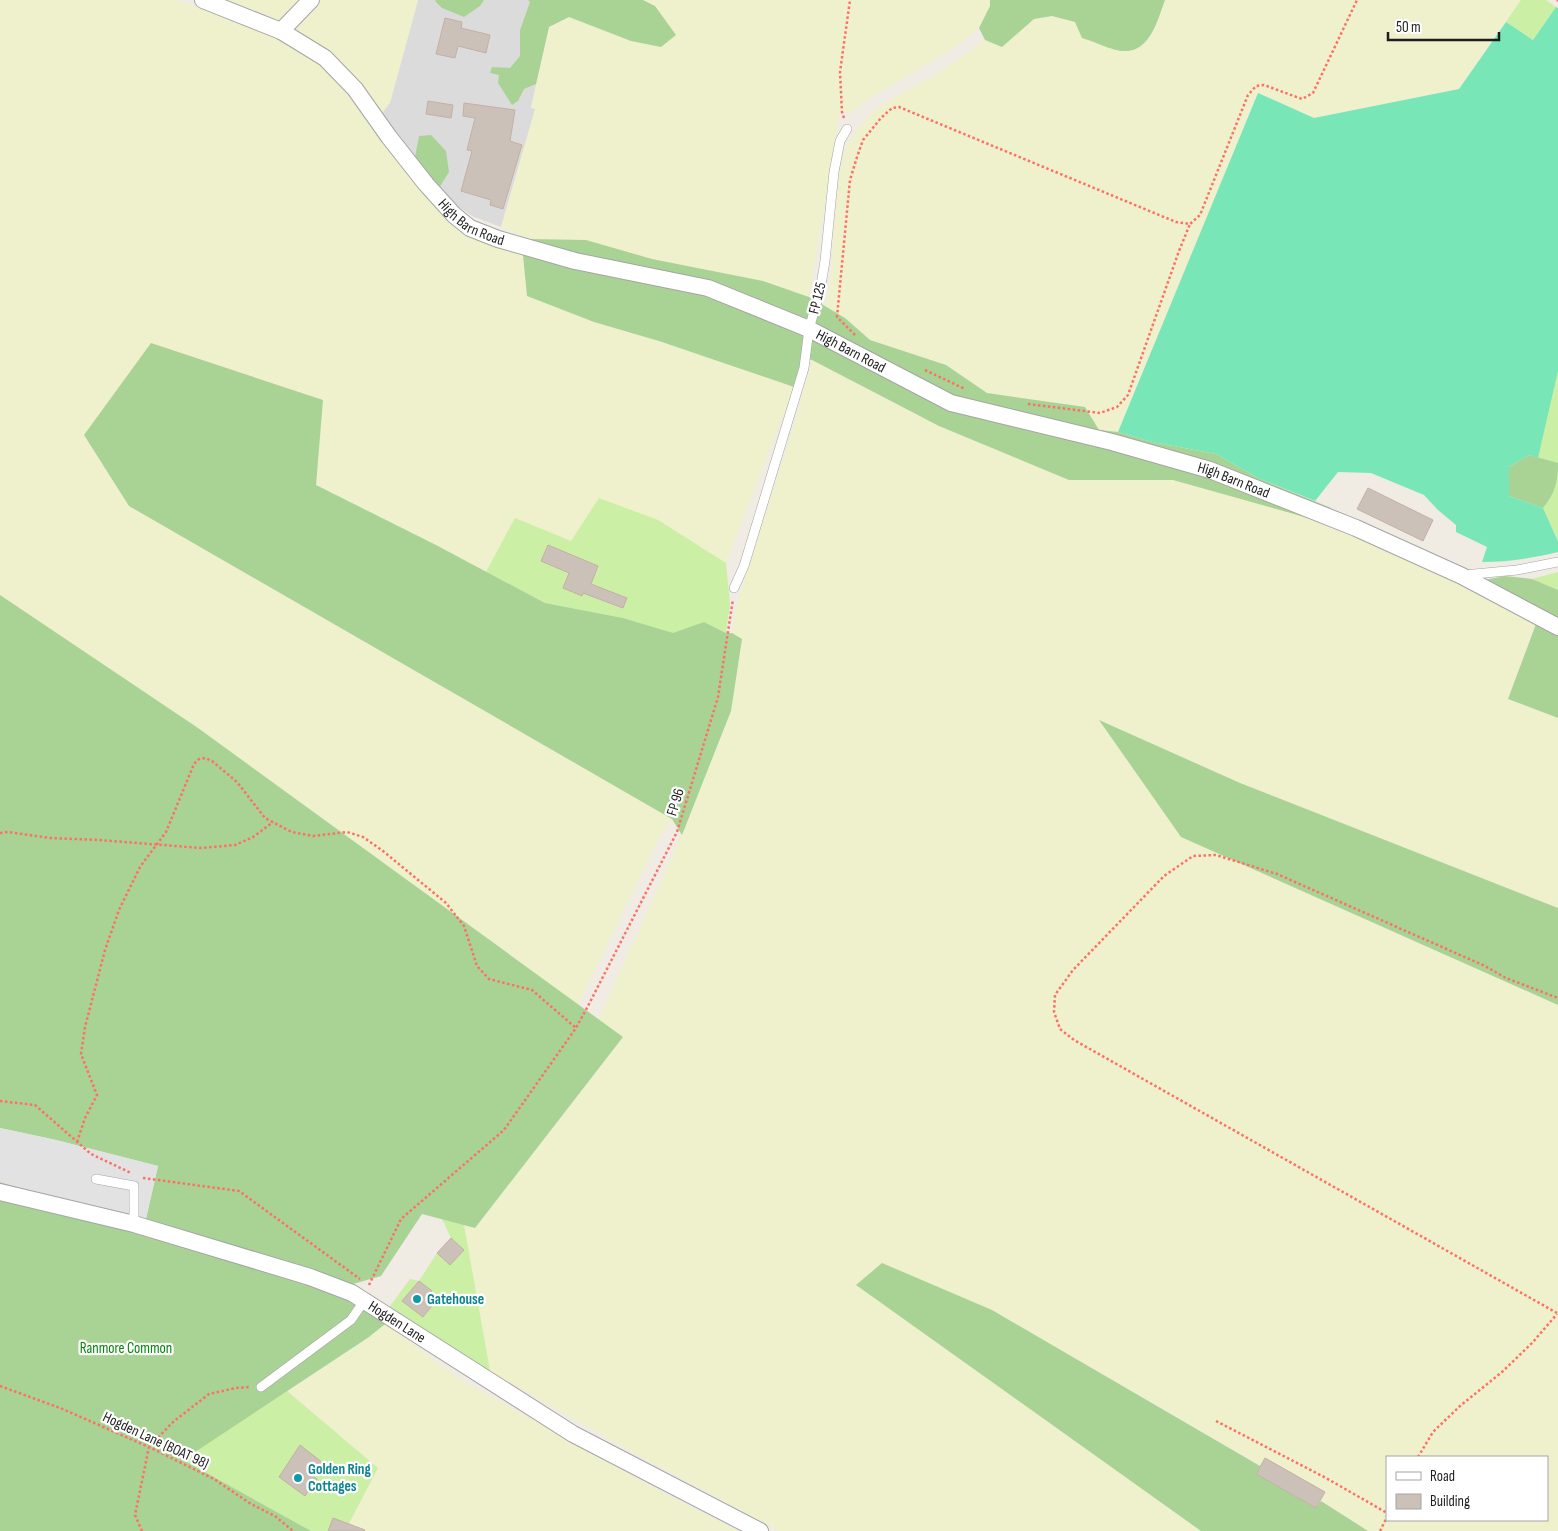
<svg xmlns="http://www.w3.org/2000/svg" width="1558" height="1531" font-family="'Sofia Sans Condensed',sans-serif">
	<style>
		.residential { fill: #dcdbdb }
		.farmland { fill: #eff0cc; fill-rule: evenodd }
		.grass { fill: #cbefa4 }
		.forest { fill: #a9d394 }
		.pitch { fill: #79e6b8 }
		.parking { fill: #e2e2e2 }
		.building { fill: #ccc1b8; stroke: #c3b0a4 }
		.lines { fill: none; stroke-linecap: round; stroke-linejoin: round }
		.service-casing { stroke: #a5a5a5; stroke-width: 10 }
		.minor-casing { stroke: #a5a5a5; stroke-width: 18 }
		.path { stroke: #ff6f65; stroke-width: 2.5; stroke-dasharray: 2.5 2.5; stroke-linecap: butt }
		.service { stroke: #fff; stroke-width: 9 }
		.minor { stroke: #fff; stroke-width: 16 }
		.culture-dot { fill: #0f9aa8; stroke: #fff; stroke-width: 2 }
		.labels { text-anchor: middle; stroke-width: 4.5; stroke-linejoin: round; paint-order: stroke }
		.street-label { font-size: 15px; fill: #1e1e1e; stroke: #fff }
		.culture-label { font-size: 15px; font-weight: bold; fill: #0d838f; stroke: #fff; text-anchor: start }
		.park-label { font-size: 15px; fill: #018608; stroke: #fff }
	</style>
	<rect width="100%" height="100%" fill="#f0ebe3"/>
	<path class="residential" d="M418 0H555L531 107 536 109 501 227 472 216 448 200 426 173 382 113 390 102Z"/>
	<path class="farmland" d="M0 0H175L238 21 303 52 326 68 408 172 466 234 523 255 527 296 594 322 659 341 794 387 726 563 658 520 571 542 514 519 486 572 316 485 129 506 672 819 661 834 578 1005 198 728 0 595Z
		M226 0H418L390 103 382 113 366 90 335 56 281 21Z
		M555 0H990V6L979 28 955 47 865 101 850 113 840 112 809 297 763 281 652 259 586 240 530 239 501 227 535 109 531 108Z
		M1165 0H1521L1459 89 1313 118 1258 93 1118 432 1099 430 1085 407 987 393 946 365 870 340 845 318 825 306 830 285 837 180 847 145 859 127 875 109 941 71 985 40 1002 47 1034 19 1052 16 1075 22 1123 51 1136 49 1149 39Z
		M812 360 939 426 1069 480H1173L1326 523 1400 555 1536 624 1508 699 1558 718V908L1240 783 1099 720 1181 837 1558 1005V1531H1368L1321 1501 1316 1508 1256 1474 1260 1465 992 1310 856 1285 1201 1531H779L632 1452 490 1371 464 1225 475 1228 623 1037 598 1020 682 835 731 711 742 639 732 633 735 610 795 421ZM1387 1457H1547V1520H1387Z
		M385 1324 456 1377 663 1493 738 1531H345L378 1468 287 1391 369 1337Z"/>
	<path class="grass" d="M1521 0H1546L1556 7 1533 40 1506 22Z
		M1558 371V540L1543 508 1509 496 1538 457Z
		M599 498 658 520 726 563 730 604 726 633 704 622 673 634 623 618 545 603 486 572 515 518 571 541Z
		M1558 572V590L1532 579Z
		M442 1219 464 1225 490 1371 388 1309 410 1279 419 1281 437 1253 450 1264 464 1250 451 1238Z
		M287 1391 378 1468 345 1531H311L182 1460Z"/>
	<path class="forest" d="M436 0H484L480 6 464 17 442 8 435 1Z
		M528 0H643L655 6 676 35 661 47 631 41 569 17 549 27 536 84 524 89 518 101 512 105 498 83 499 75 490 73 492 67 510 68 520 56V30L530 2Z
		M990 0H1165C1158 19 1150 53 1123 51 1113 51 1093 41 1082 38L1075 22 1052 16 1034 19 1002 47 985 40 979 28 990 6Z
		M431 135 446 151 449 172 439 188 415 157 419 136Z
		M530 239 586 240 652 259 763 281 809 297 825 306 845 318 870 340 946 365 987 393 1085 407 1099 430 1118 432 1152 442 1216 454 1258 478 1331 508 1326 523 1173 480H1069L939 426 812 360 802 357 794 387 659 341 594 322 527 296 523 255Z
		M151 343 323 400 316 485 436 545 545 603 623 618 673 633 704 622 726 633H732L742 639 731 711 682 835 672 819 129 506 84 435Z
		M1529 455 1558 463C1558 481 1555 494 1543 508L1509 496V467Z
		M1505 576 1532 579 1558 590V621L1484 580Z
		M0 595 198 728 623 1037 475 1228 422 1214 381 1276 353 1284 385 1324 369 1337 183 1460 311 1531H0V1182L145 1223 158 1166 56 1140 0 1128Z
		M1536 624 1558 634V718L1508 699Z
		M1099 720 1240 783 1558 908V1005L1181 837Z
		M882 1263 992 1310 1260 1466 1256 1474 1316 1508 1321 1501 1368 1531H1201L856 1285Z"/>
	<path class="pitch" d="M1556 7 1558 8V371L1538 458 1529 455 1509 467V496L1543 508 1558 541V552C1533 558 1508 562 1482 562L1487 547 1456 532V525L1438 510 1424 495 1371 473 1338 472 1315 501 1258 478 1216 454 1152 442 1118 432 1258 93 1314 118 1459 89 1506 22 1533 40Z"/>
	<path class="parking" d="M0 1128 56 1140 158 1166 145 1223 0 1182Z"/>
	<path class="building" d="M445 18 462 22 461 28 490 35 486 53 458 46 455 58 436 54Z
		M428 101 453 105 451 118 426 114Z
		M464 103 515 110 510 141 522 145 503 209 490 205 491 200 461 191 472 151 467 150 475 118 463 116Z
		M1368 488 1433 520 1423 541 1357 509Z
		M548 545 598 566 591 584 627 598 623 608 583 593 582 596 563 588 569 573 541 561Z
		M451 1238 464 1250 450 1265 437 1253Z
		M419 1281 432 1291 428 1297 435 1302 423 1317 402 1301Z
		M300 1445 323 1463 313 1476 317 1479 305 1496 279 1477Z
		M1265 1458 1325 1492 1316 1508 1256 1474Z
		M333 1518 365 1530 364 1531H328Z"/>
	<g class="lines">
		<defs>
			<path id="service" d="M1464 575 1517 570 1558 562
				M734 588 744 566 804 368 809 329 820 291 825 261 834 172 840 141 847 129
				M96 1179 134 1186V1224
				M261 1387 351 1320 364 1301"/>
			<g id="minor">
				<path id="s1" d="M203 0 281 31 325 58 355 89 389 137 426 184 454 215 470 228 498 239 575 261 708 288 809 329 951 403 1112 442 1210 470 1356 528 1462 576 1558 627"/>
				<path d="M281 31 311 0"/>
				<path id="s2" d="M0 1192 134 1224 310 1277 352 1293 573 1434 760 1531"/>
			</g>
		</defs>
		<use href="#service" class="service-casing"/>
		<use href="#minor" class="minor-casing"/>
		<path class="path" d="M1557 0 1558 1
			M844 118 842 112 840 72 850 0
			M855 335 837 317 850 180 857 157 863 140 881 118 892 108 899 107 1176 222 1190 224 1200 215 1248 95 1256 86 1264 85 1302 99 1313 93 1357 0
			M925 370 965 389
			M1028 404 1100 413 1117 407 1128 395 1179 251 1190 224
			M0 833 8 832 50 838 99 840 201 848 235 845 253 837 273 822
			M0 1101 35 1105 91 1154 131 1173
			M77 1142 85 1118 97 1095 81 1054 85 1027 105 950 119 910 140 867 166 832 194 764 199 759 205 758 212 761 237 782 265 818 282 827 292 832 313 836 347 832 363 837 383 851 446 903 464 926 477 966 489 979 532 990 576 1028
			M143 1178 239 1191 360 1279
			M369 1285 401 1219 504 1130 576 1028 588 1006 677 832 718 697 733 599
			M1557 1313 1074 1040 1060 1029 1054 1012 1055 995 1073 970 1164 876 1193 856 1216 855 1277 874 1485 966 1506 978 1558 998
			M0 1386 60 1408 149 1447 214 1479 251 1504 275 1516 293 1531
			M1216 1421 1326 1478 1387 1513
			M1418 1457 1433 1432 1460 1406 1502 1372 1533 1342 1557 1314
			M142 1531 135 1515 149 1447 173 1422 209 1394 236 1388 250 1387
			M1380 1531 1387 1517"/>
		<use href="#service" class="service"/>
		<use href="#minor" class="minor"/>
	</g>
	<g class="culture-dot">
		<circle cx="417" cy="1299" r="5"/>
		<circle cx="298" cy="1478" r="5"/>
	</g>
	<g class="labels">
		<g class="street-label">
			<text dy="5" stroke="none"><textPath href="#s1" startOffset="358">High Barn Road</textPath></text>
			<text transform="translate(817 298) rotate(-76)" y="5">FP 125</text>
			<text dy="5" stroke="none"><textPath href="#s1" startOffset="762">High Barn Road</textPath></text>
			<text dy="5" stroke="none"><textPath href="#s1" startOffset="1168">High Barn Road</textPath></text>
			<text transform="translate(675 802) rotate(-73)" y="5">FP 96</text>
			<text dy="5" stroke="none"><textPath href="#s2" startOffset="420">Hogden Lane</textPath></text>
			<text transform="translate(156 1440) rotate(25)" y="5">Hogden Lane (BOAT 98)</text>
		</g>
		<g class="culture-label">
			<text x="427" y="1304">Gatehouse</text>
			<text x="308" y="1474">Golden Ring<tspan x="308" dy="17">Cottages</tspan></text>
		</g>
		<g class="park-label">
			<text x="126" y="1353">Ranmore Common</text>
		</g>
	</g>
	<rect x="1386" y="1456" width="162" height="65" fill="#ffffff" stroke="#a5a5a5"/>
	<rect x="1396" y="1472" width="25" height="8" fill="#ffffff" stroke="#a5a5a5"/>
	<text x="1430" y="1481" font-size="15" fill="#1e1e1e">Road</text>
	<rect x="1396" y="1494" width="25" height="15" fill="#ccc1b8" stroke="#a5a5a5"/>
	<text x="1430" y="1506" font-size="15" fill="#1e1e1e">Building</text>
	<path d="M1388 32v8h111v-8" fill="none" stroke="#1e1e1e" stroke-width="2.5"/>
	<text x="1396" y="32" font-size="15" fill="#1e1e1e" stroke="#ffffff" stroke-width="4" paint-order="stroke">50 m</text>
</svg>
